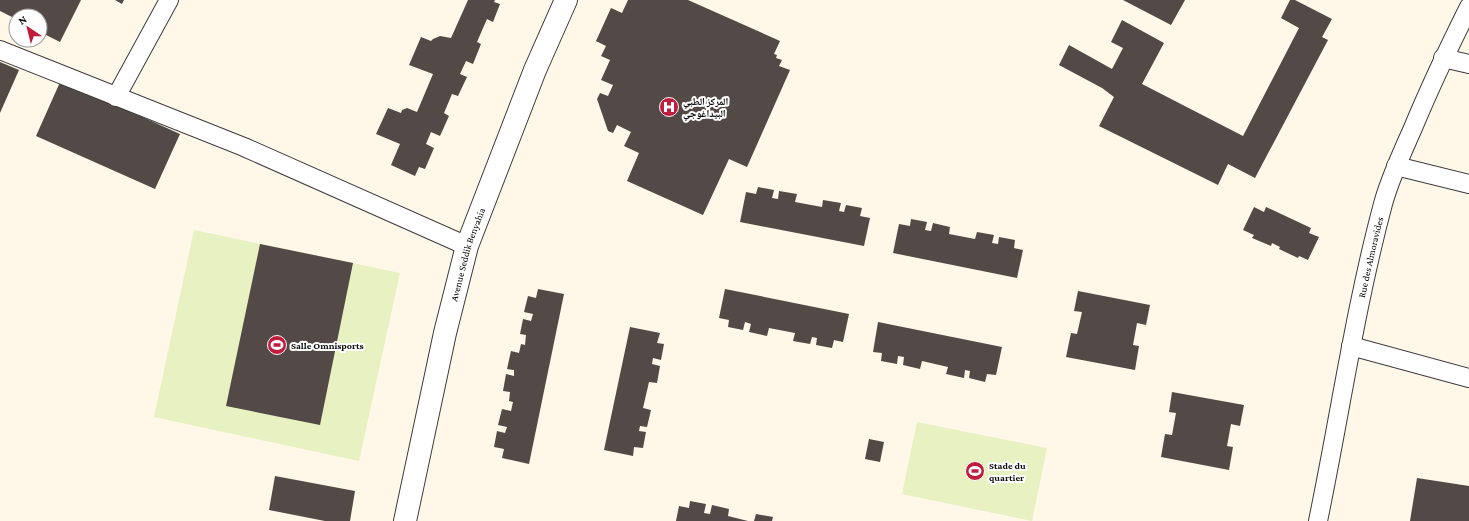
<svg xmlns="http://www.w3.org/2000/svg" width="1469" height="521" font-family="'Crimson Pro','Noto Naskh Arabic',serif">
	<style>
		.pitch { fill: #e8f1c2 }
		.building { fill: #534946 }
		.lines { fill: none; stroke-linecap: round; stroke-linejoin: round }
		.minor-casing { stroke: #3d3d3d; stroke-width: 20 }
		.tertiary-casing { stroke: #3d3d3d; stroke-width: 24 }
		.minor { stroke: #fff; stroke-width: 18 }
		.tertiary { stroke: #fff; stroke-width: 22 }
		.labels { text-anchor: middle; stroke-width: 4; stroke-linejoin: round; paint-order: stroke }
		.poi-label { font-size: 10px; font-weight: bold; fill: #0a0a0a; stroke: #fff; text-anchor: start }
		.street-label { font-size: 10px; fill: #0a0a0a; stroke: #fff }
	</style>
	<rect width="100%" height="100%" fill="#fff7e8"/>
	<path class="pitch" d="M194 230 400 273 359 461 154 417Z
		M917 422 1047 448 1032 521 902 494Z"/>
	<path class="building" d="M0 0H81L60 42 40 32V16H16V19L0 11Z
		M115 0H124L122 4Z
		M468 0H495L494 2 500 4 493 22 487 19 477 42 481 44 473 64 466 61 460 74 467 77 458 96 452 94 444 113 449 116 440 136 431 132 426 144 434 148 425 169 419 167 415 176 391 165 400 144 376 134 388 108 401 113 402 110 407 108 417 112 433 74 409 65 421 37 431 41 433 39 440 36 451 38Z
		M628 0H688L780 41 774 54 777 55 776 58 782 60 779 66 790 70 747 167 729 159 703 215 627 181 639 153 624 146 631 132 617 125 613 133 608 131 597 99 600 93 608 96 613 85 601 80 610 60 601 56 606 46 596 41 611 8 622 13Z
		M1123 0H1185L1171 25Z
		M1290 0H1295L1332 19 1322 37 1328 40 1255 178 1228 164 1218 185 1099 126 1114 97 1102 88 1059 65 1069 45 1112 69 1123 48 1111 42 1122 20 1164 43 1142 84 1243 136 1299 28 1281 18Z
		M0 62 19 70 0 113Z
		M61 80 180 134 155 189 36 136Z
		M758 187 774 190 772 198 778 199 779 191 797 194 795 202 822 207 823 200 841 203 839 211 844 212 846 205 862 208 860 216 870 218 864 246 740 222 746 192 756 194Z
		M1254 207 1264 212 1266 207 1311 228 1309 233 1319 237 1308 260 1299 256 1298 258 1279 249 1280 247 1272 243 1271 246 1252 238 1254 235 1243 230Z
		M911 219 927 222 925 230 931 231 933 223 950 227 949 234 975 239 977 232 994 235 992 243 998 244 999 237 1015 240 1014 248 1023 250 1017 278 893 253 899 224 910 226Z
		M260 244 353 263 320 425 226 406Z
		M538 289 564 294 529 464 502 458 504 449 494 447 497 431 505 433 507 427 498 425 502 409 511 411 513 402 509 401 510 392 503 391 506 374 514 376V370L507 369 511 351 519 353 521 344 525 345 526 335 520 334 523 319 531 321 533 314 524 312 528 296 536 298Z
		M725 289 849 314 843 342 834 340 832 348 816 345 817 338 812 337 810 344 793 341 795 333 769 328 767 336 749 332 751 324 745 322 743 330 728 327 729 320 719 318Z
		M1078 291 1150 305 1146 325 1137 323 1133 345 1139 346 1135 370 1066 357 1071 333 1077 334 1082 312 1074 311Z
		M878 322 1002 347 996 375 987 374 985 382 969 378 970 371 965 370 964 378 946 374 948 367 922 361 920 369 903 365 904 357 898 356 897 364 881 361 882 353 873 352Z
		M630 327 660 333 657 343 664 344 661 360 653 358 652 364 660 366 657 383 649 382 643 408 651 410 647 427 640 426 639 431 646 432 643 448 634 447 633 456 604 450Z
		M1172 392 1244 405 1240 426 1231 424 1227 446 1233 447 1229 470 1161 457 1165 434 1172 435 1176 413 1169 412Z
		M869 439 884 442 880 462 865 459Z
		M275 476 355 491 350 521H325L269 510Z
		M1417 478 1469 486V521H1410Z
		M690 501 706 504 704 513 710 514 712 505 729 509 728 516 748 521H676L679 506 689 508Z
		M756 514 773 517 772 521H754Z"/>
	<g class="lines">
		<defs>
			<g id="minor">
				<path d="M0 50 244 147 467 246"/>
				<path d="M1443 58 1469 64"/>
				<path d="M116 97 169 0"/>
				<path d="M1396 166 1469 184"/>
				<path d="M1351 346 1469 378"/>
				<path id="s1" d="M1318 521C1340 415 1355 308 1383 204 1390 178 1402 153 1413 128 1430 87 1449 47 1469 7"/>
			</g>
			<g id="tertiary">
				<path id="s2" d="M405 521 445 333 467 246 535 70 566 0"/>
			</g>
		</defs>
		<use href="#minor" class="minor-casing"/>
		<use href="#tertiary" class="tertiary-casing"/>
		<use href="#minor" class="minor"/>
		<use href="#tertiary" class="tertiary"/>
	</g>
	<defs>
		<symbol id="hospital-disc" viewBox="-11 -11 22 22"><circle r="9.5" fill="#c01c3d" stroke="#fff"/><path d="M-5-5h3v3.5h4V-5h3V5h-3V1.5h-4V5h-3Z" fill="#fff"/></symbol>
		<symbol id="stadium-disc" viewBox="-11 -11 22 22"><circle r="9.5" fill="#c01c3d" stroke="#fff"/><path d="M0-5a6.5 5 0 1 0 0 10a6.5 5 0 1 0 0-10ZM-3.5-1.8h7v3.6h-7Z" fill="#fff"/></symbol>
	</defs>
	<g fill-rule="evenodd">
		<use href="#hospital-disc" x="658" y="96" width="22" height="22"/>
		<use href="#stadium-disc" x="266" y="334" width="22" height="22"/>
		<use href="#stadium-disc" x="964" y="460" width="22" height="22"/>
	</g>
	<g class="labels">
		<g class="poi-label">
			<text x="683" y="105">المركز الطبي<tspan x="683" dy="12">البيداغوجي</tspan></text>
			<text x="291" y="349">Salle Omnisports</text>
			<text x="989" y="469">Stade du<tspan x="989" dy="12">quartier</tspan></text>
		</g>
		<g class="street-label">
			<text dy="4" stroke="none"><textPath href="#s2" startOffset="274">Avenue Seddik Benyahia</textPath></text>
			<text dy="4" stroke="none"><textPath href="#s1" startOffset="269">Rue des Almoravides</textPath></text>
		</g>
	</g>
	<g transform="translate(28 28) rotate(325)"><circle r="19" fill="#ffffff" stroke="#9d9d9d"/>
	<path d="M0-3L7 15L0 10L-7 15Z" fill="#c01c3d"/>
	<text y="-6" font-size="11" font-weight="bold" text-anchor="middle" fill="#0a0a0a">N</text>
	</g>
</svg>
